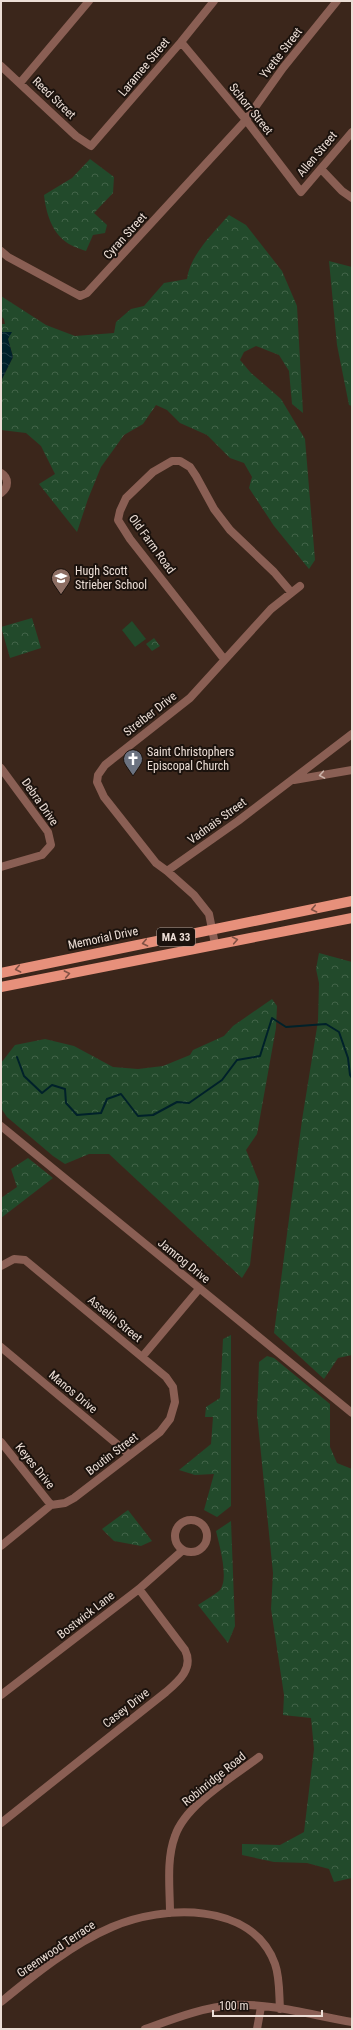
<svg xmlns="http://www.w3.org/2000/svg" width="353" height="2030" font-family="'Roboto Condensed',sans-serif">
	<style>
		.forest { fill: url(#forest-crowns) }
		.pitch { fill: #224a2b }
		.water { fill: url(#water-waves) }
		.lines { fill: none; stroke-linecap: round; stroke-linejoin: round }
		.stream { stroke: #00212a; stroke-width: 2 }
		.minor { stroke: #8a5f54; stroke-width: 8 }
		.major { stroke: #e7907b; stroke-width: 10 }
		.oneway { stroke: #cab2a8 }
		.oneway2 { stroke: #815144 }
		.labels { text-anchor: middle; stroke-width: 4; stroke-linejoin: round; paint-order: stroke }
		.shield { fill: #1b120d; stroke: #ada19a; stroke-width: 1 }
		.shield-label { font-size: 11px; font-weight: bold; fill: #ecded6 }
		.street-label { font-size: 12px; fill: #ecded6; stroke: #1b120d }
		.poi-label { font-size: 12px; fill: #ecded6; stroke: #1b120d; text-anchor: start }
	</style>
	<defs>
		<pattern id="forest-crowns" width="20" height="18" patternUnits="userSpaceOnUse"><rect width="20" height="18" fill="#224a2b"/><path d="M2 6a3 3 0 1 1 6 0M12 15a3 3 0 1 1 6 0" fill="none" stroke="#426449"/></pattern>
		<pattern id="water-waves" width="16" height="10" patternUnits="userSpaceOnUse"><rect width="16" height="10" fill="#00212a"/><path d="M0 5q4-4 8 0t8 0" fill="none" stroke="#254148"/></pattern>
	</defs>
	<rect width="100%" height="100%" fill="#3b261b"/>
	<path class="forest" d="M90 159 114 177 113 193 94 213 107 225 105 233 93 235 86 251C80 249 71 246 66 242 51 231 46 212 44 195L72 178Z
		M229 215 246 225 282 271 297 306 303 413 292 404 289 371 279 355 256 346 244 352 240 360 251 373 281 399 305 439 315 560 309 569 274 526 249 488 252 477 244 463 230 458 207 435 180 423 167 410 156 405 143 424 124 435 101 467 88 499 77 532 39 484 55 474 41 446 26 433 1 430V381L13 357 8 339 11 332H1V324H5L4 319 1 316V296L46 325 75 336 114 333 116 322 131 309 144 306 164 283 187 279C190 255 213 233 229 215Z
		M329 261 352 267V406L349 405 337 345Z
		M32 618 41 648 10 658 1 627Z
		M154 638 160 646 152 651 146 644Z
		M319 953 352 962V1355L338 1358 324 1379 274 1333 302 1120 318 1021 319 983 316 969Z
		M272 999 277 1006 276 1028 257 1134 246 1150 259 1182 250 1265 242 1278 109 1154H89L65 1164 53 1156 7 1117 1 1108V1063L15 1045 45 1039 74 1046 113 1067 138 1069 163 1066 190 1055 193 1050 224 1036 233 1026Z
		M28 1158 53 1178 1 1218V1198L17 1187 11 1169Z
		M231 1335V1506L217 1517 204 1510 214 1474 195 1475 179 1470 211 1444 213 1417H205L206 1407 220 1398 223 1339Z
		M267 1356 274 1358 330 1404V1447L337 1463 352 1469V1878L334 1882 329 1869 307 1863 274 1862 242 1855V1844L280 1845 304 1832 314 1749 311 1718 283 1715 284 1695 271 1609 273 1573 257 1414 259 1362Z
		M128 1510 152 1541 141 1546 114 1541 102 1529Z
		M231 1521 235 1626 228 1643 198 1605C205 1600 213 1596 219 1591 230 1581 219 1544 216 1531Z"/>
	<path class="pitch" d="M132 621 146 639 135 647 122 630Z"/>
	<path class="water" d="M1 332H12L8 339 13 357 1 381Z"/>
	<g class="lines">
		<path class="stream" d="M17 1057 24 1076 42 1093 52 1085 65 1089 66 1103 77 1115 101 1113 107 1099 121 1094 138 1116 153 1115 177 1102 189 1103 222 1080 237 1060 260 1056 272 1018 286 1027 326 1024 339 1032 348 1058 350 1075 352 1078"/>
		<path class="minor" d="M181 42 246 120 301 192 352 132
			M1 66 76 136 91 146 181 42 214 1
			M20 83 89 1
			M321 169 342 191 352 198
			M1 251 8 257 80 296 87 293 246 120 283 68 337 1
			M1 473C9 478 9 487 1 493
			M224 659 130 539 118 520 120 511 126 498 153 472 172 461H180L190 467 196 476 214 509 230 530 274 572 291 592
			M1 768 48 832 51 845 42 855 1 867
			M294 780 352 770
			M167 871 156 863 104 797 97 782 98 775 105 765 190 698 271 609 300 586
			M215 944 209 914 194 895 167 871 238 821 352 734
			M1 1126 352 1413
			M1 1266 14 1259 25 1260 142 1357 199 1289
			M1 1347 130 1455
			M1 1442 51 1505
			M175 1536a16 16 0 1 1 32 0a16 16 0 1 1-32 0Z
			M1 1546 51 1505 65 1503 74 1498 160 1432 170 1419 175 1402 173 1387 166 1377 142 1357
			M1 1695 139 1589 183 1550
			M1 1823 166 1692C179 1681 194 1668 185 1650L139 1589
			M170 1913C170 1889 166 1860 175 1836 186 1804 233 1777 259 1757
			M1 2002C35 1974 72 1944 112 1927 163 1905 252 1901 275 1964 280 1978 279 1995 280 2009
			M145 2029C173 2019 203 2007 234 2005 271 2003 315 2016 352 2022
			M257 2029 261 2007"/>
		<path class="major" d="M1 973 352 901
			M1 987 352 918"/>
	</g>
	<defs><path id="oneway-chevron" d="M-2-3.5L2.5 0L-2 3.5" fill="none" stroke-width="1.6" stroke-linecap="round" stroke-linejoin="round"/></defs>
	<use class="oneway" href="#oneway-chevron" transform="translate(322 775) rotate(170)"/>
	<g class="oneway2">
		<use href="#oneway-chevron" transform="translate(314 909) rotate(168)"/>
		<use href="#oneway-chevron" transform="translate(235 940) rotate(-11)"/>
		<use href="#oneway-chevron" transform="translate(145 943) rotate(168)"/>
		<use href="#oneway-chevron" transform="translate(18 969) rotate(169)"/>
		<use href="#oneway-chevron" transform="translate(67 974) rotate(-11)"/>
	</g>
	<defs>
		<symbol id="school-pin" viewBox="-11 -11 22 30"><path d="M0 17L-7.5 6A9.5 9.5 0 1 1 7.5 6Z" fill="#8d6e63" stroke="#1b120d"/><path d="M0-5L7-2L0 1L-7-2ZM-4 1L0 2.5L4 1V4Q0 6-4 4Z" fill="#fff"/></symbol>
		<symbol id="church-pin" viewBox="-11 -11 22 30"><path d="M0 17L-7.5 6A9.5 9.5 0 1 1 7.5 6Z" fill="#6b7280" stroke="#1b120d"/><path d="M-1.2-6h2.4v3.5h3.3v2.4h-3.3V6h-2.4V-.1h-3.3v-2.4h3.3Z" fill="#fff"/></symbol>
	</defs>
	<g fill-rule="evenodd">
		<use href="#school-pin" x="50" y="567" width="22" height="30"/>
		<use href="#church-pin" x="122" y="748" width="22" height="30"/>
	</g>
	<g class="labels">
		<rect class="shield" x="157" y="928" width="38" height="18" rx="3"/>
		<g class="shield-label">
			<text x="176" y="941">MA 33</text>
		</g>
		<g class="street-label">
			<text transform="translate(281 53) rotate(-52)" y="4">Yvette Street</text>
			<text transform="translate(144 67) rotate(-50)" y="4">Laramee Street</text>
			<text transform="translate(54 98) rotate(44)" y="4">Reed Street</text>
			<text transform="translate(251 109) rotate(51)" y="4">Schorr Street</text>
			<text transform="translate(317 154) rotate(-50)" y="4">Allen Street</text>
			<text transform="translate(125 236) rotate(-48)" y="4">Cyran Street</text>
			<text transform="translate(152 544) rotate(54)" y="4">Old Farm Road</text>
			<text transform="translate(150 714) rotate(-38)" y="4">Streiber Drive</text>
			<text transform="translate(40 802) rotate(55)" y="4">Debra Drive</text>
			<text transform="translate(217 821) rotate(-36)" y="4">Vadnais Street</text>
			<text transform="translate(103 938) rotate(-12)" y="4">Memorial Drive</text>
			<text transform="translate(184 1261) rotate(39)" y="4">Jamrog Drive</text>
			<text transform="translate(115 1319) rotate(39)" y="4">Asselin Street</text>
			<text transform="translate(73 1392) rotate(40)" y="4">Manos Drive</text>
			<text transform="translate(112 1454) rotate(-37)" y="4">Boutin Street</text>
			<text transform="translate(35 1466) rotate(51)" y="4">Keyes Drive</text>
			<text transform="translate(86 1615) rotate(-38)" y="4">Bostwick Lane</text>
			<text transform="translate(126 1708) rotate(-38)" y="4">Casey Drive</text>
			<text transform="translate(214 1779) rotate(-39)" y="4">Robinridge Road</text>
			<text transform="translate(56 1949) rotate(-34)" y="4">Greenwood Terrace</text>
		</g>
		<g class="poi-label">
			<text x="75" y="575">Hugh Scott<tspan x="75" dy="14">Strieber School</tspan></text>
			<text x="147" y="756">Saint Christophers<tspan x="147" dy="14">Episcopal Church</tspan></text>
		</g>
	</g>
	<rect width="353" height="2030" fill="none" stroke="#ecded6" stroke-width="4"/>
	<path d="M213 2010v6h109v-6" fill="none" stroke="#ecded6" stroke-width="2"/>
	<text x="219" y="2010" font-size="12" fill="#ecded6" stroke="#1b120d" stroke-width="3" paint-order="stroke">100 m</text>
</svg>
